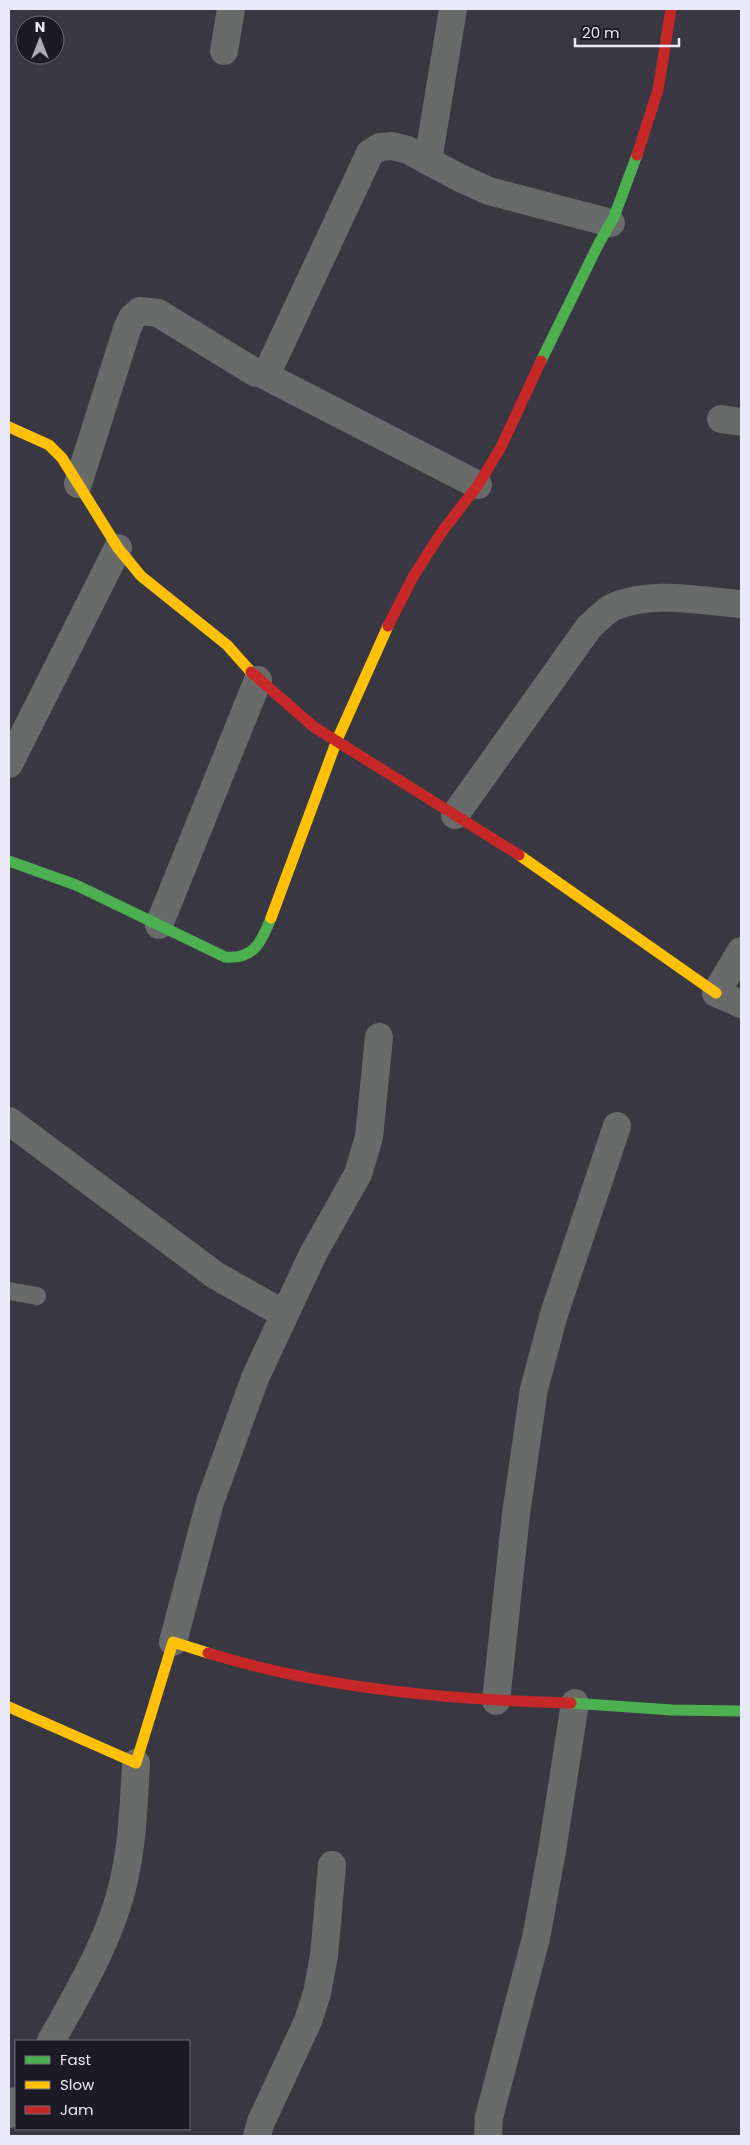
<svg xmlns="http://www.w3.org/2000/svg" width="750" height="2145" font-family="Poppins,sans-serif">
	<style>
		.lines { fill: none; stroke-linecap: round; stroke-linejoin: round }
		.lane { stroke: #696b6b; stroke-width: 18 }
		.street { stroke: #696b6b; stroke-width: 28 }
		.fast { stroke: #4caf50; stroke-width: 11 }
		.slow { stroke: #ffc107; stroke-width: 11 }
		.jam { stroke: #c62828; stroke-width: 11 }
	</style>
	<rect width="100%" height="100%" fill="#383742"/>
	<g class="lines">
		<path class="lane" d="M9 1291 37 1296"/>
		<path class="street" d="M224 51 231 9
			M428 161 453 9
			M262 374 478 485
			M721 419 741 422
			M78 484 127 329 132 318 140 311 158 313 256 373H267L370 153 380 147 392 146 408 150 460 178 489 191 611 223
			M9 764 118 548
			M455 815 589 627C596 621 605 611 613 607 652 590 701 601 741 604
			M159 925 258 680
			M741 951 716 993 741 1004
			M9 1121 215 1275 284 1314
			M173 1642 210 1502 255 1378 313 1254 358 1174 369 1137 379 1037
			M496 1701 516 1514 534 1389 554 1314 617 1126
			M51 2041C81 1988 115 1931 126 1870 133 1834 134 1799 136 1763
			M9 2114 16 2101
			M257 2136 261 2122 308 2021 317 1993 324 1956 332 1865
			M488 2136 489 2117 536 1938 552 1851 575 1703"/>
		<path class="fast" d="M541 361 598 245 614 217 637 155
			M9 861 76 885 225 957C254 960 262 941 271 918
			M571 1703 672 1710 741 1711"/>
		<path class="slow" d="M9 427 49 445 62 458 118 548 141 576 227 645 251 672
			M519 855 716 993
			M271 918 337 740 388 626
			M9 1707 136 1763 173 1642 208 1653"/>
		<path class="jam" d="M637 155 658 90 671 9
			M388 626 413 577 441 533 478 485 501 447 541 361
			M251 672 314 727 519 855
			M208 1653C325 1689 450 1700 571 1703"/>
	</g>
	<rect width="750" height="2145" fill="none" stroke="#eae9f7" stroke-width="20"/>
	<rect x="15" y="2040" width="175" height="90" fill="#1c1b25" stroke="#6e6d79"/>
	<rect x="25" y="2056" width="25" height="8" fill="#4caf50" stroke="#6e6d79"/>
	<text x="60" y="2065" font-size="15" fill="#eae9f7">Fast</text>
	<rect x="25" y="2081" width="25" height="8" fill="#ffc107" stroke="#6e6d79"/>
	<text x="60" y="2090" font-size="15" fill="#eae9f7">Slow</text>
	<rect x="25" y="2106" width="25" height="8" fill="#c62828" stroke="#6e6d79"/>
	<text x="60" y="2115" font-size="15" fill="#eae9f7">Jam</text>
	<g transform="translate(40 40)"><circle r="24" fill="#1c1b25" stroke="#6e6d79"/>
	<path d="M0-4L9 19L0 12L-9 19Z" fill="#acabb8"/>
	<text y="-8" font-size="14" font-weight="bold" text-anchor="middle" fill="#eae9f7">N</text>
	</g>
	<path d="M575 38v8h104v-8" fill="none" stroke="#eae9f7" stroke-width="2.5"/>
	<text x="582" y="38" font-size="15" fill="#eae9f7" stroke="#1c1b25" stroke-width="4" paint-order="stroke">20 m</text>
</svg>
